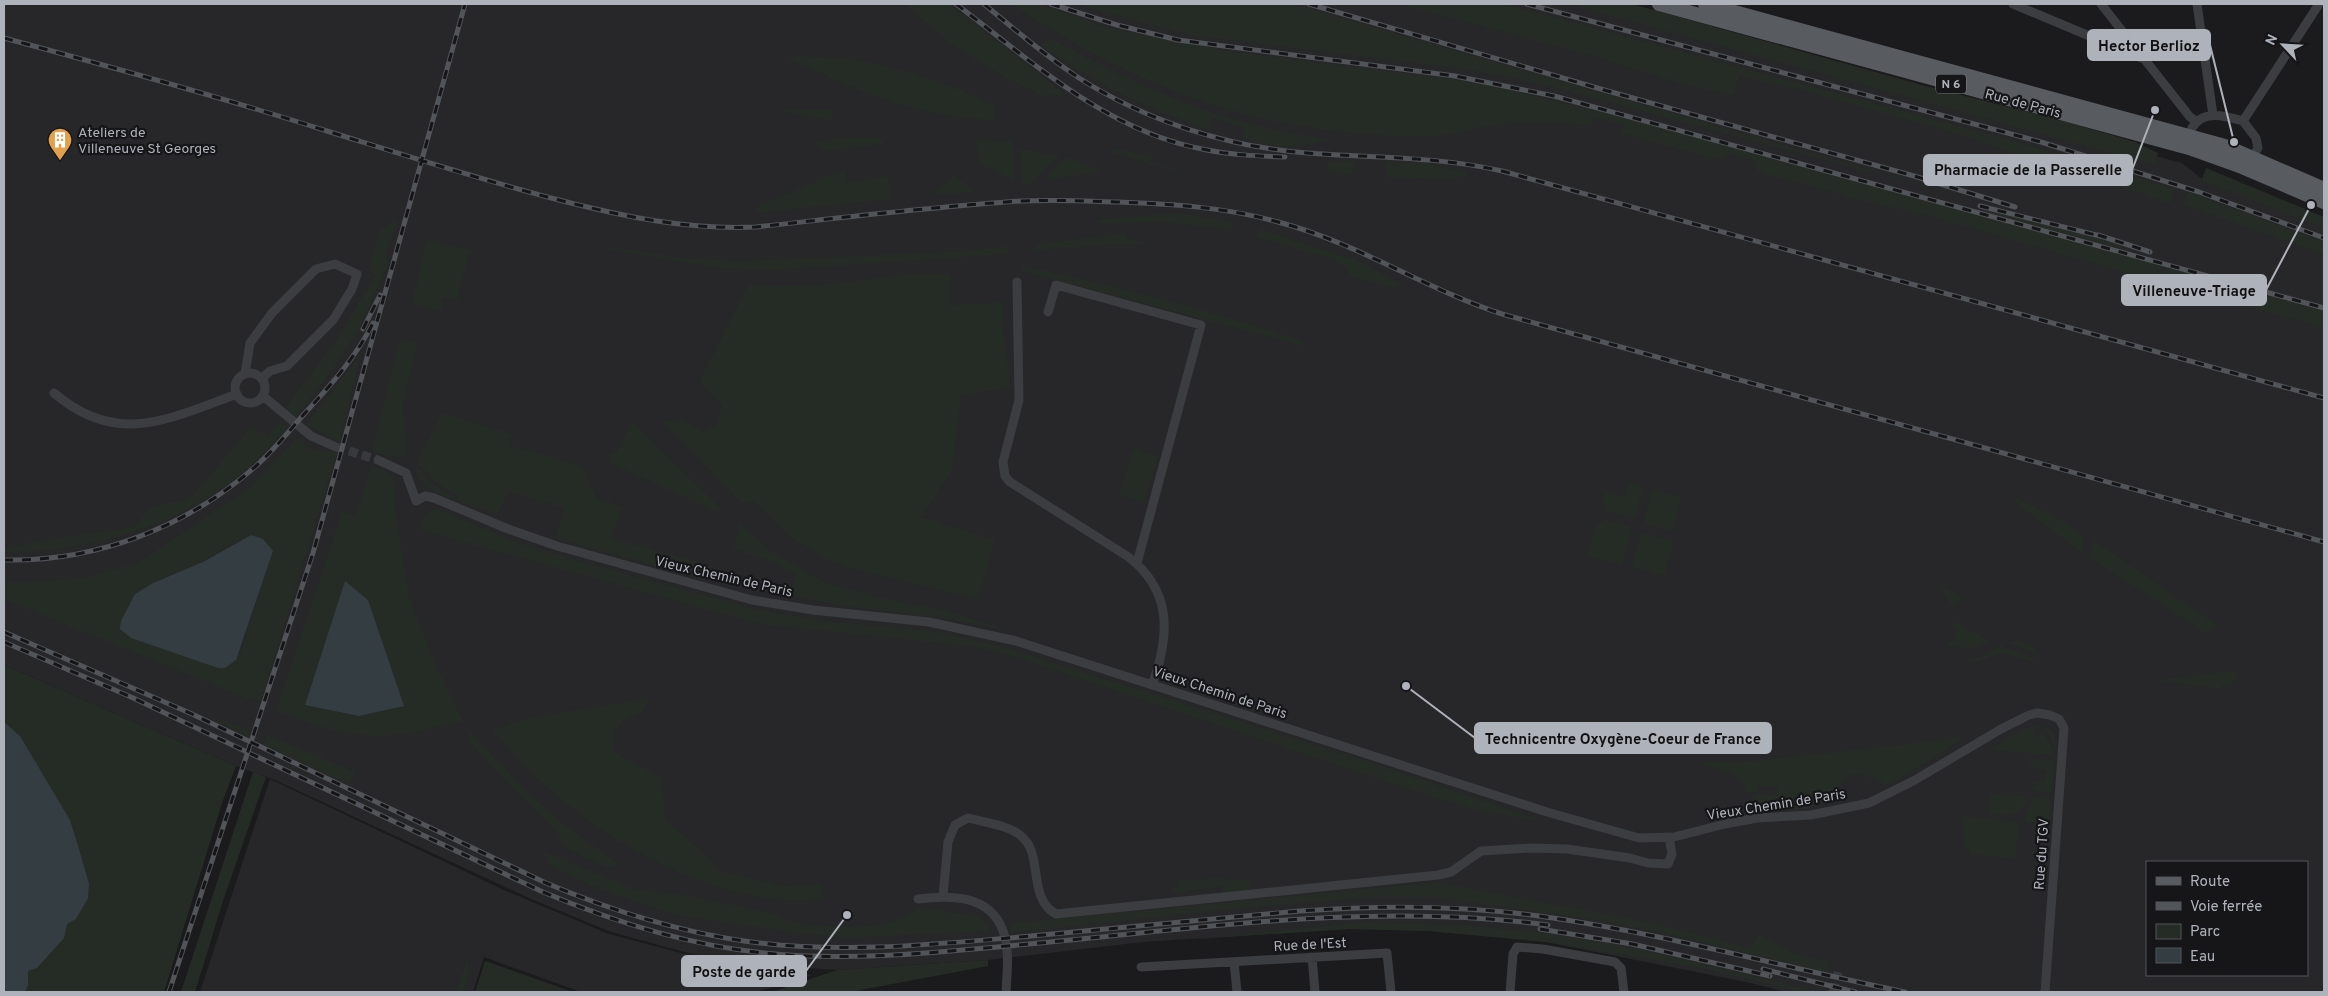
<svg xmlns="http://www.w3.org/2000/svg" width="2328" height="996" font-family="Overpass,sans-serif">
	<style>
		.built { fill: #272729; fill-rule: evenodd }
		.green { fill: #252c25; fill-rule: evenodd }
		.water { fill: #333d42 }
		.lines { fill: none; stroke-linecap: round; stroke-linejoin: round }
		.minor-tunnel { stroke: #38393d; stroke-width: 9; stroke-dasharray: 9 4.5; stroke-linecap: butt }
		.minor { stroke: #3c3d41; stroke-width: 9 }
		.primary { stroke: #585b60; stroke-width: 14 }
		.rail-casing { stroke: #515458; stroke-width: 5 }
		.rail { stroke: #161618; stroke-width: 3; stroke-dasharray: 9; stroke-linecap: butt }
		.labels { text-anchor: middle; stroke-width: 4.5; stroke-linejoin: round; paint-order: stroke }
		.shield { fill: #161618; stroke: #80848a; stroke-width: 1 }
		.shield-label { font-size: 12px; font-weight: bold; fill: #aeb3bb }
		.street-label { font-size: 14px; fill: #aeb3bb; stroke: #161618 }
		.poi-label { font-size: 14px; fill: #aeb3bb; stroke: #161618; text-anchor: start }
		.leader { fill: none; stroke: #aeb3bb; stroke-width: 2 }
		.callout-dot { fill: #aeb3bb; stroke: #161618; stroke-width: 2 }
		.callout { fill: #aeb3bb; stroke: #aeb3bb; stroke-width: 2 }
		.callout-label { font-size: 15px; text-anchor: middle; font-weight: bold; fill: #111 }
	</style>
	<rect width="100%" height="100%" fill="#1b1b1d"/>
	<path class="built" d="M4 4H1584L2182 163 2202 179 2324 226V992H1786L1746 982 1546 942 1429 931 1349 929 1143 942 988 960 837 970 779 966 692 954 611 932 531 899 275 780 236 766 4 665ZM2147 862H2307V975H2147Z
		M270 779 506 891 609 934 692 956 811 975 756 992H581L484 957 473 992H200Z"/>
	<path class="green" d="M905 4H949L1066 95 1042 96 1003 76 950 43Z
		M1012 4H1039L1109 28 1226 51 1460 80 1506 89 1630 119 2162 265 2159 282 1940 219 1853 198 1757 171V162L1728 153 1723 161 1620 133 1626 125 1595 118 1591 125C1556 122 1523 121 1489 126 1472 129 1454 135 1437 136 1410 138 1381 136 1354 133 1227 122 1117 75 1012 4Z
		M1077 4H1293L1985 203 1560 89 1501 75 1439 66 1198 36 1150 25Z
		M1400 4H1505L2029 145 2174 189 2170 204 2062 166 2015 154 1975 139 1805 91 1739 76 1734 95 1679 83 1593 56Z
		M1569 4H1632L1922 85 2060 120 2135 142 2158 153 2155 165Z
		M1051 38C1138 88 1230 127 1331 140 1297 148 1275 149 1242 138L1245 128 1212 118 1208 129C1147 109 1093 83 1041 45Z
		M792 56C815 57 839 56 861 61 907 70 954 85 995 106L994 120C943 120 885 101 838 81 821 74 806 65 788 59Z
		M777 110H832L833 121Z
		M839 138H880L883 144 826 151 813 143Z
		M976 140 1013 141 1014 181 978 162Z
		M1112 148 1152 156 1151 162 1202 176 1160 167 1111 152Z
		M1020 149 1060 156 1030 183 1023 187Z
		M1067 157 1103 171 1049 180V172Z
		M1327 161H1356L1352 175 1328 171Z
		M1386 161 1431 164 1466 172 1467 176 1441 179 1386 177Z
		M2206 168 2324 217V228L2203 181 2202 179Z
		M845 169 847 183 888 176 890 199 757 213 756 207Z
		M954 175 976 192 932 195Z
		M2188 192 2324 242V254L2184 205Z
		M1986 210 2078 232 2122 246V249L1985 212Z
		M1159 214H1186L1233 222V229L1156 222 1100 224 1096 220Z
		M398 219 386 253 388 265 357 333 332 370 296 417 285 408 339 336 376 275 369 270 380 230Z
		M1260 229 1348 258 1350 256 1399 283 1395 288 1351 277 1345 266 1331 259 1257 237Z
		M1127 233 1126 238 1151 244H1113L1073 248 1067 247 1030 252 1039 244Z
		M427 241 470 250 457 300 441 297V312L412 303Z
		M606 246 682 258 742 261 968 251 1010 246 1007 254 774 270 718 268 604 248Z
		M1022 266C1117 285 1211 311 1303 341L1304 346 1022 271Z
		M2166 267 2324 311V327L2162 283Z
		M918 273 950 275V305L1003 302 1002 325 1011 387 961 395 952 471 921 517 995 540 978 599 850 568 827 559 790 537 755 502 743 503 738 499 663 422 682 419 704 432 716 425 722 406 699 382 748 285C805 290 863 280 918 273Z
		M400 339 417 343 403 406 407 453 400 458 372 452Z
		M361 354 340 442 306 425Z
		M442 413 512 434 509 445 582 466 596 497 622 507 611 538 713 566 705 580 555 538 565 508 508 492 497 514 460 502 458 495 434 482 425 470 416 463Z
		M281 421 287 428C271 446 255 464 235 479 171 529 86 551 6 553L4 549 36 541 134 527 151 507 189 499 251 427 267 436Z
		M632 422 725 512 713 510 610 463 608 456 617 452Z
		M298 437 309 448 337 453 261 701 246 698 4 599V582L14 583 83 578 138 563 247 490ZM241 539 273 551 240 654 135 594 153 583 203 562Z
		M1133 449 1158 456 1144 502 1119 495Z
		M415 466 423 472 432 484 454 497 455 501C441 494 415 485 415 466Z
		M371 467 383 469 393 478 395 510 409 597 434 661 463 721C437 727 410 734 384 736 346 738 310 723 276 711L342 511 356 516Z
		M1628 482 1643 487 1636 514 1629 517 1606 511 1605 506 1602 504 1606 491 1624 496Z
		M1652 489 1682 498 1673 528 1669 531 1646 524 1644 519Z
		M2015 497 2056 517 2084 536 2081 552 2017 504Z
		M436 508 518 543 614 571 760 610 824 621 932 631 1000 646 1375 764 1546 822 1485 812 1432 797 1009 655 970 646 760 624 420 530C422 519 426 512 436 508Z
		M1604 519 1629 526 1631 530 1622 564 1587 556 1597 523H1601Z
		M739 522 770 551 822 581 876 597 944 610 1014 632 950 619 842 606 792 596 795 573 771 561 734 549Z
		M1641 532 1674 541 1662 584 1663 576 1632 567Z
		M2093 540 2216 624 2207 634 2089 557Z
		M1938 584 1963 597 1953 607Z
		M1954 621 1990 641 1974 649 1947 646 1948 641 1953 642 1957 628 1952 627Z
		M2018 641 2031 645 2039 654 2007 642Z
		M1999 646H2002L2039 660H2028L2002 653 1979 661 1965 660 1980 657Z
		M4 665 236 766 222 803 164 992H4Z
		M2221 672H2238L2232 686 2224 684 2221 689 2162 681 2137 683Z
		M651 698 642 712 626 718 614 733 613 752 662 778 665 820 711 859 720 871 784 886 822 884V899C725 911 608 844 539 780 522 765 508 746 492 730L529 718Z
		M203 714 251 730 248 737Z
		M2037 724 2041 729 2035 728 2033 736 2037 737 2044 733 2054 751 2052 755 1990 750 2013 735Z
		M2044 726 2054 733 2057 751Z
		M469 731 529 794 568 828 618 863 608 868 562 846 558 833 488 763 469 741Z
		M267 735 355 772 350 785 262 744Z
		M1965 737 1906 775 1886 785C1873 778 1851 766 1840 784 1836 789 1835 797 1834 803 1811 807 1776 814 1754 808V795H1776L1777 786H1758V792H1746C1741 769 1717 771 1697 763L1765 760Z
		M2032 759 2051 760 2054 762 2052 791 2050 793 2032 791 2033 782H2045L2046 770 2030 768Z
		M253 772 266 777 223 901 195 992H181Z
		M1990 794 2024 796 2027 799C2016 819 2013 816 1991 814L1989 810Z
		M2035 797 2051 800 2049 823 2024 822 2028 808Z
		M1963 816 2019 822 2016 858 1971 855 1964 846Z
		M542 851 634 889 684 895 767 912 806 925 855 927 881 925 902 918 920 908 967 914 981 918 991 931 847 938 790 932 675 915 590 885 549 864Z
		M1225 878 1226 880 1248 879V882H1252L1248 890 1222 893 1221 886 1173 893V887L1178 885 1179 880Z
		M1437 882 1658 924 1750 948 1759 935 1793 953 1829 962 1828 973 1677 936 1602 921 1436 897H1378L1243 908 1009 933 1013 923Z
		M1355 923C1415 923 1474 925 1533 932 1630 943 1726 971 1821 992H1802L1701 968 1546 942 1429 931 1349 929 1195 939Z
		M467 960 470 968 463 992H456Z
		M988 960V966L850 992H772L837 970Z
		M485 961 573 992H475Z"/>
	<path class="water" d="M251 535 263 539 273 551 236 660 225 668H218L131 638 120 629 121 621 135 594 153 583 203 562Z
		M345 581 368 600 404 706 359 716 305 705Z
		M4 722 20 736 70 820 79 849 89 884 88 898 76 919 67 924 64 938 37 968 28 971V985L25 992H4Z"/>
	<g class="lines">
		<path class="minor-tunnel" d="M336 447 378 460
			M1833 992 1838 972"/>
		<path class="minor" d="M2013 4 2144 59
			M2101 4 2190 117 2196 121
			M2197 4 2213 115
			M2243 121 2319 4
			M2188 140C2188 135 2189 133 2192 128 2203 109 2225 116 2243 121L2256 138 2258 148 2250 161
			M1017 282 1019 400 1003 462 1005 476 1010 482 1127 556C1173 590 1170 636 1152 685
			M1048 312 1056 285 1201 325 1137 563
			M235 388a15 15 0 1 1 30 0a15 15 0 1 1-30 0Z
			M245 374 250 343 272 313 316 269 335 264 357 274 352 289 333 320 287 366 270 371 262 378
			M54 393C117 447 169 419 237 394
			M263 396 311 436 336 447
			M378 460 406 473 416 501 425 496 434 498 508 529 557 546 752 600 813 610 929 622 1016 641 1547 812 1639 838 1674 837 1725 824 1757 818 1811 815 1869 803 1915 780 2001 729 2029 715 2037 713 2050 715 2059 719 2064 728 2045 992
			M943 896 948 842 955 825 968 818C984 822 1007 825 1020 835 1045 854 1026 897 1056 914L1438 875 1451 872 1481 851 1531 848 1567 849 1630 858 1648 863 1668 864 1672 854 1669 837
			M918 899C949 895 990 894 1003 931 1010 950 1007 973 1006 992
			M1312 957 1315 992
			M1234 962 1237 992
			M1141 967 1387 953 1391 992
			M1510 992 1513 954 1517 947 1543 949 1615 962 1621 968 1624 992"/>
		<path class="primary" d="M1659 4 2189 148 2242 167 2324 202
			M1705 4 2225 146 2324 189"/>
		<defs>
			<path id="rail" d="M956 4C1031 61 1107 131 1202 149 1230 155 1257 156 1285 157
				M984 4C1015 30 1046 56 1079 78 1146 121 1228 147 1307 153 1373 158 1437 156 1502 171L2324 398
				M1051 4 1117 25 1178 40 1455 76 1554 96 2324 308
				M1309 4 1604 90 1914 176 2015 207
				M1527 4 2041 142 2199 192 2324 238
				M4 38C112 67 220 97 327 131 404 155 481 180 559 200 625 217 688 230 756 227 839 218 922 208 1006 202 1043 199 1080 201 1117 202 1172 204 1225 207 1278 222 1358 243 1425 289 1502 314L2324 542
				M1980 206 2104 237
				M2098 235 2150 252
				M363 329 380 295
				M4 560C97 562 187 527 256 466 274 450 289 431 305 413 331 385 356 357 373 323
				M4 632 192 714 546 883C610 910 676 931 744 941 837 954 928 945 1020 937 1114 929 1207 919 1300 911 1382 905 1464 905 1546 917 1667 934 1785 968 1905 992
				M4 642 131 697 543 892C614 922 687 945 764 953 852 962 940 952 1029 944 1201 928 1375 902 1548 925
				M1540 929 1632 944 1770 976
				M1763 969 1855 992
				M169 992 313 553 465 4"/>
		</defs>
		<use href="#rail" class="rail-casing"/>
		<use href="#rail" class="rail"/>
	</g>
	<defs>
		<symbol id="building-pin" viewBox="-11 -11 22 30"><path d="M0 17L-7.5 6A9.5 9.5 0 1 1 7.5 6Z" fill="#e2a04d" stroke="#161618"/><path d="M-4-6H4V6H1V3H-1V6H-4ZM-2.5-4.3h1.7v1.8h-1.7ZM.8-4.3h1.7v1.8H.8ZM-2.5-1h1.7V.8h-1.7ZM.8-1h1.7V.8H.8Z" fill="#fff"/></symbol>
	</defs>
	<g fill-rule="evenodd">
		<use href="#building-pin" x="46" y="126" width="28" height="38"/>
	</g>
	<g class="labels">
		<rect class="shield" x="1936" y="74.5" width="30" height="19" rx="4"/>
		<g class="shield-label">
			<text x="1951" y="88">N 6</text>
		</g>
		<g class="street-label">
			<text transform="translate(2023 103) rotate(15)" y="5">Rue de Paris</text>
			<text transform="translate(724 576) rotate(13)" y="5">Vieux Chemin de Paris</text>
			<text transform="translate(1220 692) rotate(18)" y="5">Vieux Chemin de Paris</text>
			<text transform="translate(1776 804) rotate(-9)" y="5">Vieux Chemin de Paris</text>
			<text transform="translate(2041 854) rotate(-86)" y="5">Rue du TGV</text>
			<text transform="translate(1310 944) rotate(-3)" y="5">Rue de l'Est</text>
		</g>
		<g class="poi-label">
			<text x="78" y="137">Ateliers de<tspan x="78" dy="16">Villeneuve St Georges</tspan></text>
		</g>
	</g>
	<path class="leader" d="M2234 142L2210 45M2155 110L2132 170M2311 205L2266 290M1406 686L1475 738M847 915L806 971"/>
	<g class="callout-dot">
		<circle cx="2234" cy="142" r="5"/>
		<circle cx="2155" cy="110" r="5"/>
		<circle cx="2311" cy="205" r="5"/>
		<circle cx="1406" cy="686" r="5"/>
		<circle cx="847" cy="915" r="5"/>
	</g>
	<g class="callout">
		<rect x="2088" y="30" width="122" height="30" rx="5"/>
		<rect x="1924" y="155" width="208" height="30" rx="5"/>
		<rect x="2122" y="275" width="144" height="30" rx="5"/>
		<rect x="1475" y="723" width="296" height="30" rx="5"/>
		<rect x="682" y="956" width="124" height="30" rx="5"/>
	</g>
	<g class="callout-label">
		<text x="2149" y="51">Hector Berlioz</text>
		<text x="2028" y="175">Pharmacie de la Passerelle</text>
		<text x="2194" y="296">Villeneuve-Triage</text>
		<text x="1623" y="744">Technicentre Oxygène-Coeur de France</text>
		<text x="744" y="977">Poste de garde</text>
	</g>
	<rect width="2328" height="996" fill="none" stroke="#aeb3bb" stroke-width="10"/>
	<rect x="2146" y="861" width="162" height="115" fill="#161618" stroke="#535559"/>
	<rect x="2156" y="877" width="25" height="8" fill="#585b60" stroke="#535559"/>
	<text x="2190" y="886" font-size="15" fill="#aeb3bb">Route</text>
	<rect x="2156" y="902" width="25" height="8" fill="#515458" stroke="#535559"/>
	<text x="2190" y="911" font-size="15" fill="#aeb3bb">Voie ferrée</text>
	<rect x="2156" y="924" width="25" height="15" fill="#252c25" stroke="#535559"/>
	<text x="2190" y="936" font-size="15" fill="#aeb3bb">Parc</text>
	<rect x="2156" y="948" width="25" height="15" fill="#333d42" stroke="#535559"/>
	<text x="2190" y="961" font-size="15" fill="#aeb3bb">Eau</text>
	<g transform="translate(2283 45) rotate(295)" stroke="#161618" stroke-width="4" paint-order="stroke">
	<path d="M0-4L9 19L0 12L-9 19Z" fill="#aeb3bb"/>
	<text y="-8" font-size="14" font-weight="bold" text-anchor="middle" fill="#aeb3bb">N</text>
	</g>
</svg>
